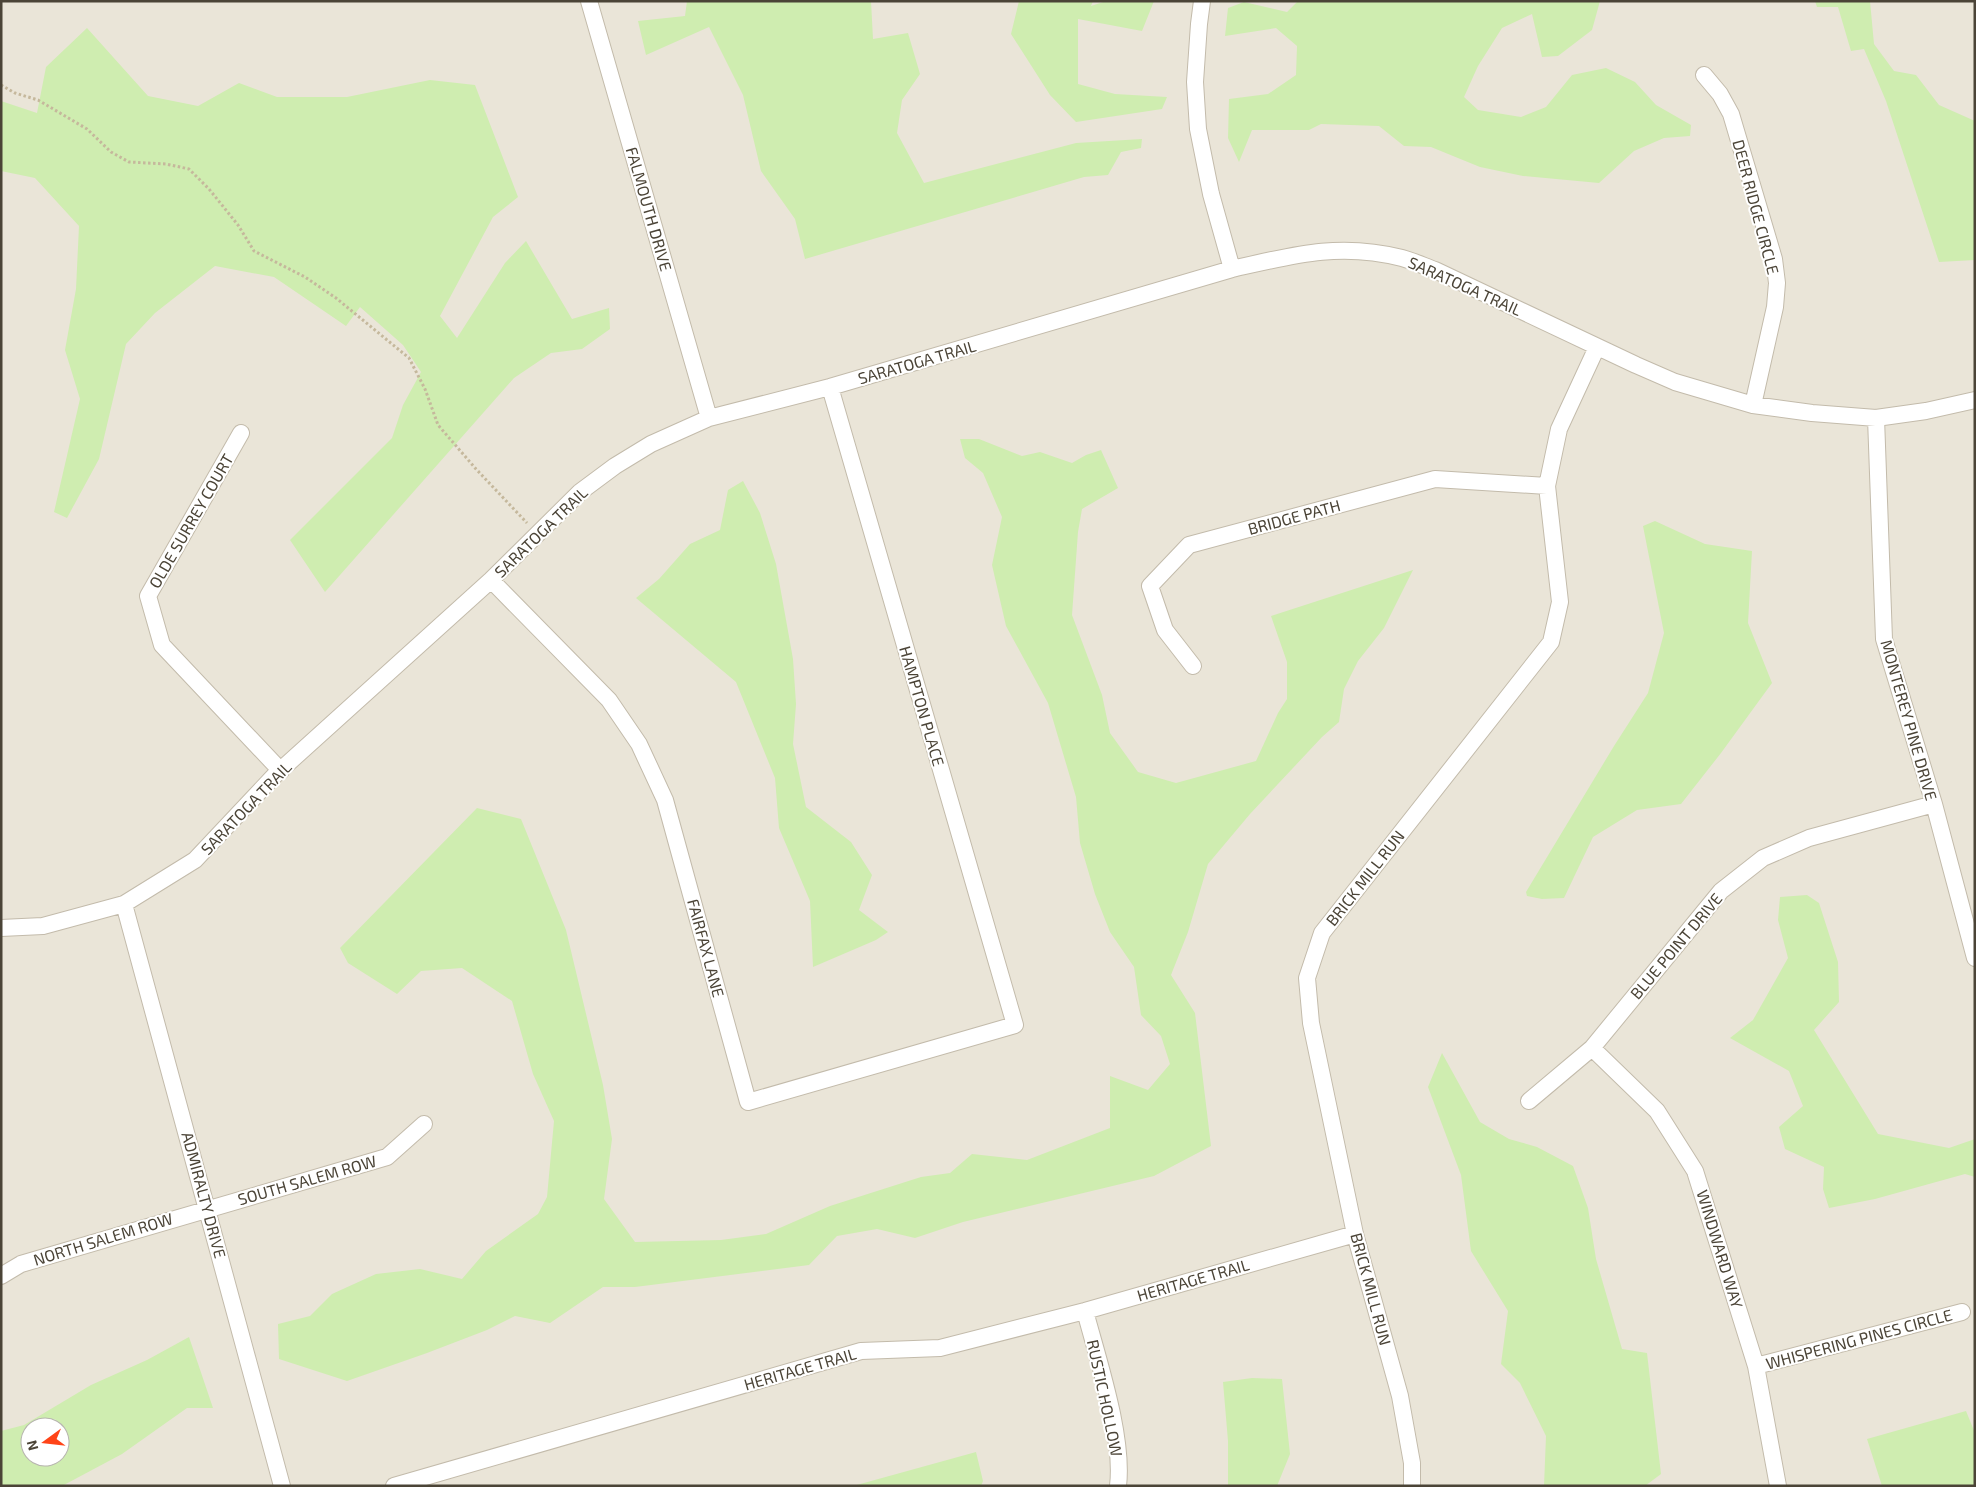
<svg xmlns="http://www.w3.org/2000/svg" width="1976" height="1487" font-family="'Exo 2',sans-serif">
	<style>
		.residential { fill: #eae5d8; fill-rule: evenodd }
		.green { fill: #cfedb0; fill-rule: evenodd }
		.lines { fill: none; stroke-linecap: round; stroke-linejoin: round }
		.street-casing { stroke: #c3bbab; stroke-width: 18 }
		.path { stroke: #c5b89c; stroke-width: 3; stroke-dasharray: 2.5 2.5; stroke-linecap: butt }
		.street { stroke: #fff; stroke-width: 16 }
		.labels { text-anchor: middle; stroke-width: 4; stroke-linejoin: round; paint-order: stroke }
		.street-label { font-size: 16px; fill: #4b4437; stroke: #fff }
	</style>
	<rect width="100%" height="100%" fill="#f6f3ea"/>
	<path class="residential" d="M1 1H1975V1486H1ZM30 1427H60V1457H30Z"/>
	<path class="green" d="M687 1H871L873 39 908 33 920 74 902 100 897 133 924 183 1076 143 1142 139 1141 148 1121 152 1108 175 1084 177 805 259 795 219 761 171 743 95 709 27 646 55 638 21 685 16Z
		M1019 1H1093L1091 6 1106 1H1154L1142 31 1078 19V84L1115 94 1167 97 1162 109 1076 122 1050 95 1011 34Z
		M1298 1H1600L1592 30 1558 56 1542 57 1532 14 1502 28 1478 66 1464 97 1478 110 1521 117 1546 107 1572 75 1606 68 1635 82 1656 105 1691 125 1690 136 1664 138 1634 151 1599 183 1523 176 1480 167 1431 147 1404 146 1379 126 1321 124 1309 130H1252L1239 162 1228 138 1229 99 1268 94 1296 75 1297 46 1276 28 1225 36 1228 8 1244 2 1287 12Z
		M1815 1H1870L1874 44 1894 71 1916 75 1939 105 1975 121V260L1939 262 1886 101 1864 49 1851 51 1838 7H1817Z
		M87 28 148 96 198 106 239 83 277 97H347L430 80 475 85 518 197 493 217 440 316 457 338 505 263 526 241 572 319 609 308 610 329 582 349 551 353 514 378 325 592 290 540 392 438 403 405 421 372 403 345 360 307 346 326 274 277 215 266 155 313 126 344 99 459 67 518 54 512 80 399 65 350 76 289 79 226 35 178 1 171V101L37 113 46 67Z
		M960 439H979L1022 456 1040 452 1072 463 1086 455 1101 450 1118 488 1082 509 1078 532 1072 615 1102 695 1110 733 1138 772 1176 783 1256 761 1278 713 1287 699V662L1271 616 1413 570 1384 628 1358 661 1344 689 1339 722 1322 737 1250 814 1208 864 1188 932 1171 975 1195 1013 1211 1146 1154 1176 963 1222 915 1238 877 1229 837 1236 809 1265 635 1287H603L550 1323 515 1316 487 1330 427 1353 347 1381 279 1359 278 1324 310 1316 332 1294 376 1274 420 1269 462 1279 486 1251 538 1214 547 1197 554 1121 533 1074 512 1001 462 968 421 971 397 994 348 963 340 948 477 808 521 819 566 930 603 1085 612 1139 604 1199 635 1242 721 1240 766 1234 830 1206 921 1177 950 1173 972 1154 1027 1160 1110 1128V1076L1148 1090 1170 1064 1161 1036 1141 1015 1134 967 1110 932 1095 894 1080 843 1076 797 1048 703 1006 626 992 565 1002 517 983 473 965 458Z
		M743 481 760 513 776 564 793 659 796 704 793 744 806 807 851 842 872 875 859 910 888 932 876 940 813 967 810 901 779 828 775 778 736 682 636 598 659 579 690 544 720 530 728 490Z
		M1655 521 1705 544 1752 551 1748 623 1772 683 1721 753 1681 804 1637 810 1593 837 1564 898 1542 899 1527 896 1526 892 1614 746 1648 693 1664 633 1643 526Z
		M1807 895 1819 903 1838 962 1839 1002 1814 1030 1878 1134 1949 1148 1975 1139V1177L1965 1174 1875 1199 1829 1208 1823 1189 1824 1167 1785 1149 1779 1127 1803 1106 1789 1071 1730 1038 1753 1020 1788 958 1778 920 1780 897Z
		M1442 1053 1480 1122 1509 1139 1537 1147 1573 1166 1588 1208 1596 1259 1622 1349 1647 1353 1661 1474 1645 1486H1544L1546 1436 1520 1383 1501 1364 1508 1311 1471 1251 1461 1175 1428 1087Z
		M189 1337 213 1408H187L122 1454 62 1486H1V1431L24 1425 91 1385 147 1360ZM30 1427H60V1457H30Z
		M1252 1378 1282 1379 1290 1454 1277 1486H1228V1441L1223 1382Z
		M1966 1411 1975 1433V1486H1882L1867 1439Z
		M976 1452 983 1481 981 1486H853Z"/>
	<g class="lines">
		<defs>
			<path id="street" d="M589 1 709 418
				M1202 1 1199 24 1195 82 1198 129 1211 194 1232 269
				M1704 75 1720 94 1731 114 1774 259 1777 283 1775 307 1753 405
				M1876 418 1884 639 1934 804 1975 958
				M241 433 148 596 162 645 281 771
				M491 580 609 700 639 744 665 800 748 1102 1015 1025 830 387
				M1193 666 1165 630 1150 586 1189 545 1435 479 1547 486
				M124 904 282 1486
				M1 928 43 926 124 904 195 860 274 776 491 580 580 492 615 466 651 444 709 418 830 387 1232 269C1293 255 1340 242 1402 258 1413 261 1424 266 1435 270L1636 365 1675 382 1753 405 1812 413 1876 418 1926 411 1975 400
				M1592 1048 1657 1111 1695 1171 1756 1366 1778 1486
				M1529 1101 1592 1048 1721 891 1763 858 1809 838 1934 804
				M1 1276 21 1264 387 1157 424 1124
				M1085 1311C1098 1360 1124 1437 1118 1486
				M1756 1366 1962 1312
				M394 1486 861 1351 940 1348 1085 1311 1355 1234
				M1412 1486V1463L1400 1396 1355 1234 1311 1023 1307 978 1322 933 1551 642 1560 602 1547 486 1559 429 1597 347"/>
		</defs>
		<use href="#street" class="street-casing"/>
		<path class="path" d="M1 85 15 93 38 100 87 129 111 152 129 162 166 164 189 169 209 189 238 225 254 251 305 277 336 298 409 358 425 389 438 425 476 469 527 523"/>
		<use href="#street" class="street"/>
	</g>
	<g class="labels">
		<g class="street-label">
			<text transform="translate(1756 207) rotate(75)" y="6">DEER RIDGE CIRCLE</text>
			<text transform="translate(649 209) rotate(74)" y="6">FALMOUTH DRIVE</text>
			<text transform="translate(1465 286) rotate(24)" y="6">SARATOGA TRAIL</text>
			<text transform="translate(917 362) rotate(-16)" y="6">SARATOGA TRAIL</text>
			<text transform="translate(1294 517) rotate(-15)" y="6">BRIDGE PATH</text>
			<text transform="translate(191 521) rotate(-60)" y="6">OLDE SURREY COURT</text>
			<text transform="translate(541 532) rotate(-44)" y="6">SARATOGA TRAIL</text>
			<text transform="translate(922 706) rotate(74)" y="6">HAMPTON PLACE</text>
			<text transform="translate(1909 720) rotate(74)" y="6">MONTEREY PINE DRIVE</text>
			<text transform="translate(246 808) rotate(-46)" y="6">SARATOGA TRAIL</text>
			<text transform="translate(1365 878) rotate(-52)" y="6">BRICK MILL RUN</text>
			<text transform="translate(1676 946) rotate(-50)" y="6">BLUE POINT DRIVE</text>
			<text transform="translate(706 948) rotate(75)" y="6">FAIRFAX LANE</text>
			<text transform="translate(307 1180) rotate(-16)" y="6">SOUTH SALEM ROW</text>
			<text transform="translate(204 1195) rotate(75)" y="6">ADMIRALTY DRIVE</text>
			<text transform="translate(103 1239) rotate(-17)" y="6">NORTH SALEM ROW</text>
			<text transform="translate(1720 1249) rotate(73)" y="6">WINDWARD WAY</text>
			<text transform="translate(1193 1280) rotate(-16)" y="6">HERITAGE TRAIL</text>
			<text transform="translate(1371 1289) rotate(75)" y="6">BRICK MILL RUN</text>
			<text transform="translate(1859 1339) rotate(-15)" y="6">WHISPERING PINES CIRCLE</text>
			<text transform="translate(800 1369) rotate(-16)" y="6">HERITAGE TRAIL</text>
			<text transform="translate(1105 1398) rotate(78)" y="6">RUSTIC HOLLOW</text>
		</g>
	</g>
	<rect width="1976" height="1487" fill="none" stroke="#4b4437" stroke-width="5"/>
	<g transform="translate(45 1442) rotate(255)"><circle r="24" fill="#ffffff" stroke="#b7b4af"/>
	<path d="M0-4L9 19L0 12L-9 19Z" fill="#ff4418"/>
	<text y="-8" font-size="14" font-weight="bold" text-anchor="middle" fill="#4b4437">N</text>
	</g>
</svg>
